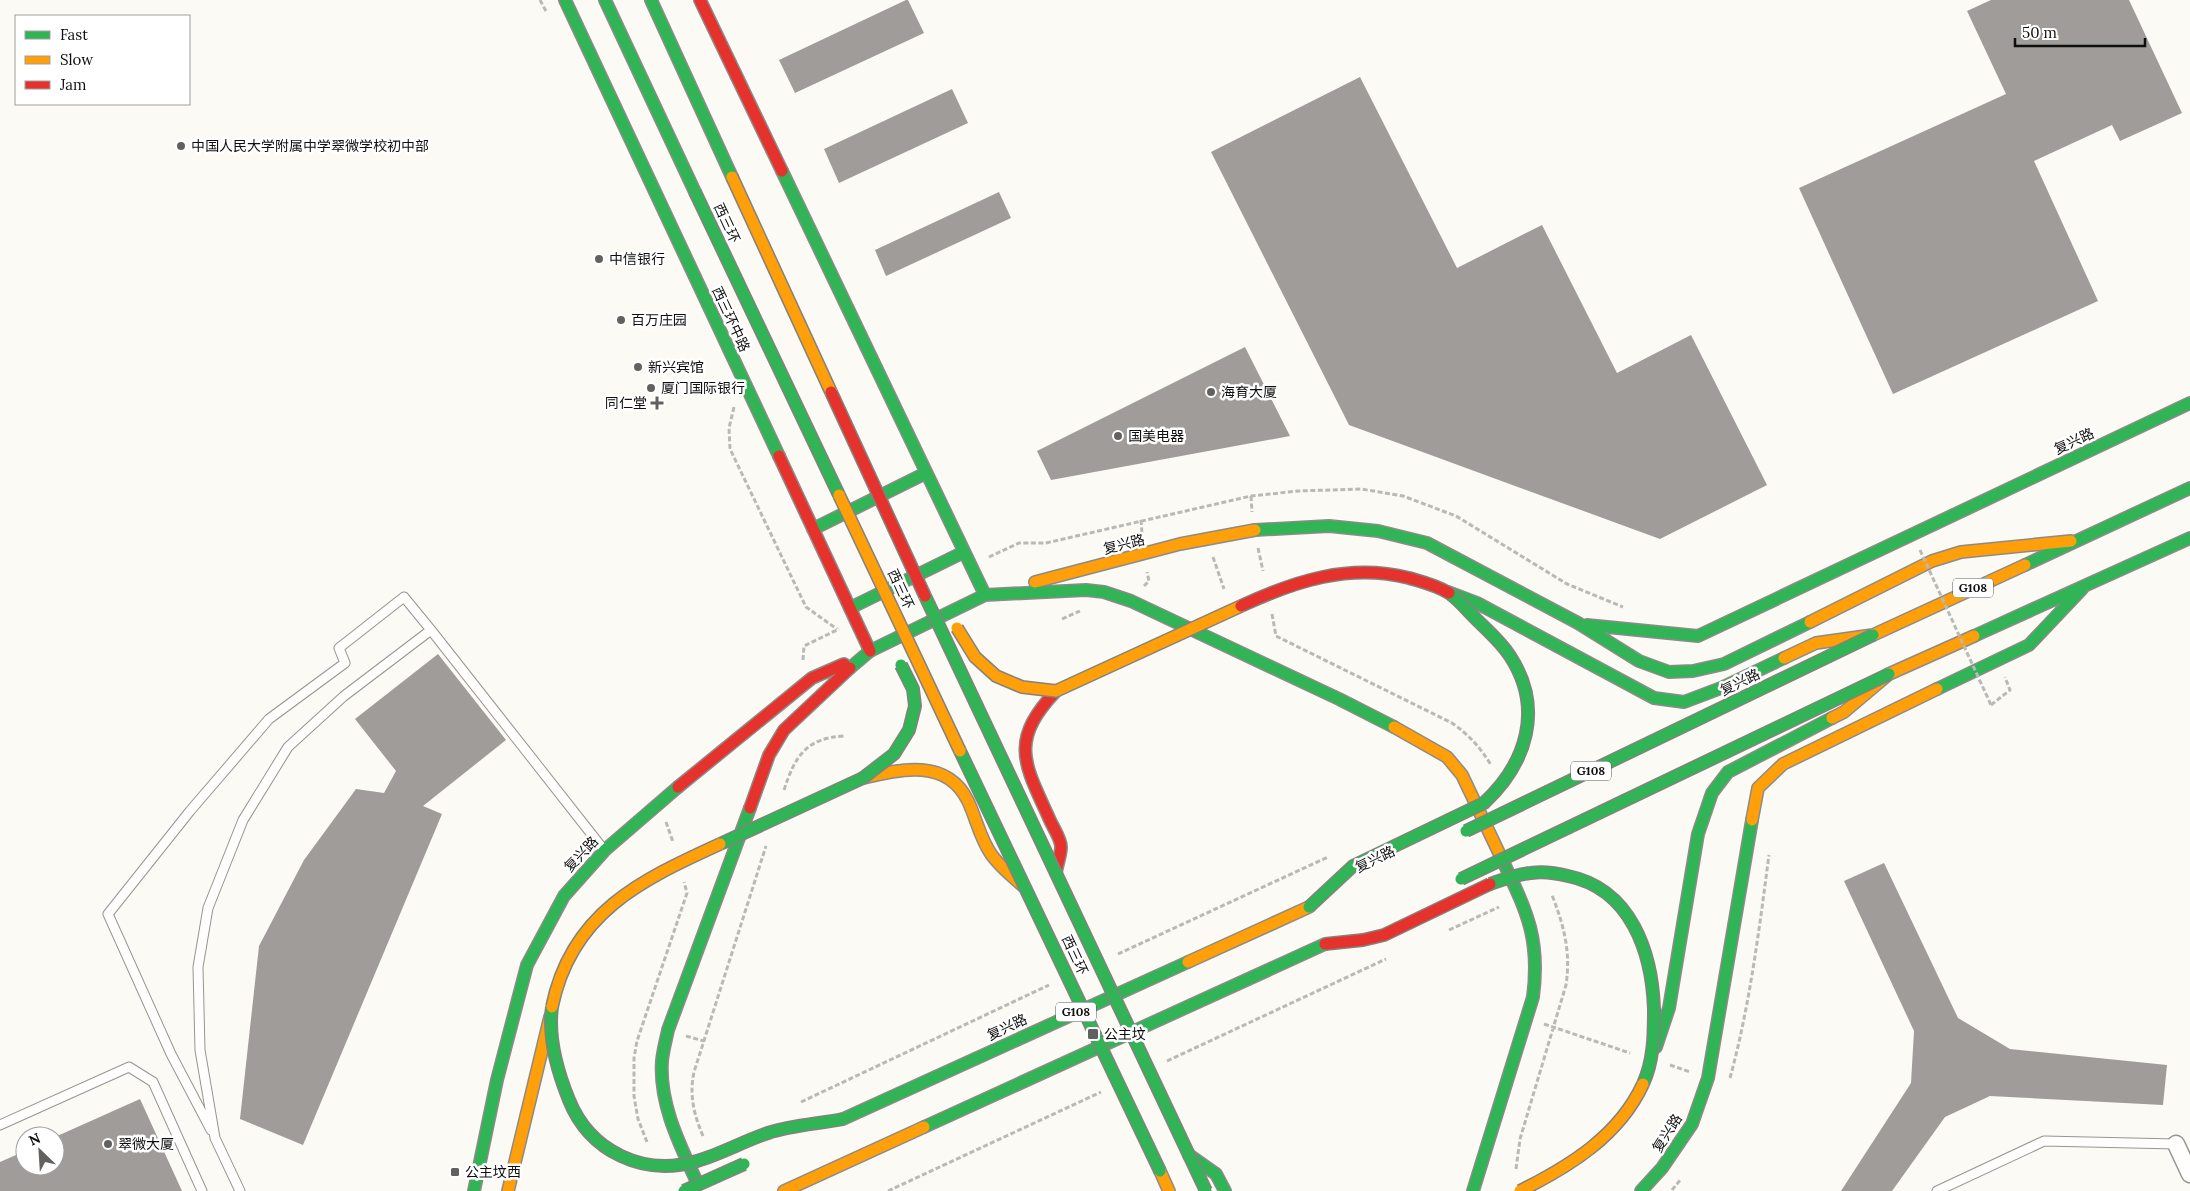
<svg xmlns="http://www.w3.org/2000/svg" width="2190" height="1191" font-family="Lora,'Noto Sans SC',serif">
	<style>
		.building { fill: #9f9c99 }
		.lines { fill: none; stroke-linecap: round; stroke-linejoin: round }
		.lane-casing { stroke: #969592; stroke-width: 11 }
		.street-casing { stroke: #969592; stroke-width: 19 }
		.fast-casing { stroke: #8c8b89; stroke-width: 14 }
		.slow-casing { stroke: #8c8b89; stroke-width: 14 }
		.jam-casing { stroke: #8c8b89; stroke-width: 14 }
		.path { stroke: #b9b9b8; stroke-width: 3; stroke-dasharray: 5 2.5; stroke-linecap: butt }
		.lane { stroke: #fffefd; stroke-width: 9 }
		.street { stroke: #fffefd; stroke-width: 16 }
		.fast { stroke: #30b455; stroke-width: 11 }
		.slow { stroke: #ff9f0a; stroke-width: 11 }
		.jam { stroke: #e5322d; stroke-width: 11 }
		.fast-bridge-casing { stroke: #83827f; stroke-width: 14; stroke-linecap: butt }
		.slow-bridge-casing { stroke: #83827f; stroke-width: 14; stroke-linecap: butt }
		.jam-bridge-casing { stroke: #83827f; stroke-width: 14; stroke-linecap: butt }
		.path-bridge { stroke: #b9b9b8; stroke-width: 3; stroke-dasharray: 5 2.5; stroke-linecap: butt }
		.fast-bridge { stroke: #30b455; stroke-width: 11 }
		.slow-bridge { stroke: #ff9f0a; stroke-width: 11 }
		.jam-bridge { stroke: #e5322d; stroke-width: 11 }
		.poi-dot { fill: #62615f; stroke: #fff; stroke-width: 2 }
		.labels { text-anchor: middle; stroke-width: 5; stroke-linejoin: round; paint-order: stroke }
		.shield { fill: #fff; stroke: #575757; stroke-width: 1 }
		.shield-label { font-size: 12px; font-weight: bold; fill: #0f0f0f }
		.poi-label { font-size: 14px; fill: #0f0f0f; stroke: #fff; text-anchor: start }
		.street-label { font-size: 14px; fill: #0f0f0f; stroke: #fff }
	</style>
	<rect width="100%" height="100%" fill="#fcfaf4"/>
	<path class="building" d="M906 0H908L924 33 795 93 779 60Z
		M1991 0H2129L2182 113 2120 141 2112 125 2034 161 2098 301 1893 394 1799 188 2006 94 1967 11Z
		M1360 77 1457 268 1542 225 1617 373 1691 335 1767 485 1660 539 1349 425 1211 152Z
		M952 89 968 123 839 183 824 149Z
		M999 192 1011 218 886 276 875 250Z
		M1245 347 1290 436 1051 480 1037 451Z
		M438 654 506 740 423 806 442 814 303 1145 240 1119 259 946 304 860 356 789 384 793 396 771 355 719Z
		M1884 863 1958 1018 2010 1049 2167 1065 2163 1105 1990 1096 1945 1117 1892 1191H1841L1911 1083 1914 1031 1844 881Z
		M140 1099 182 1191H0V1162L25 1151V1166H55V1137Z"/>
	<g class="lines">
		<defs>
			<path id="lane" d="M0 1125 129 1067 153 1082 202 1191
				M211 1130 171 1054 108 914 190 811 269 719 345 663 339 648 404 597 431 630
				M240 1191 215 1138 200 1050 198 967 208 908 243 820 288 747 344 696 431 630 604 850
				M1937 1191 2044 1141 2176 1144"/>
			<path id="street" d="M2176 1144 2190 1174"/>
			<path id="fast" d="M565 0 779 456
				M605 0 695 192
				M651 0 732 177
				M782 171 985 595
				M813 529 926 473
				M1255 530 1329 526 1378 531 1427 543 1578 623 1639 661 1669 672 1693 671 1724 664 1810 622
				M2025 565 2190 488
				M1448 592 1477 603 1654 698 1684 702 1721 688 1784 658
				M850 608 964 552
				M1587 625 1698 636 2190 403
				M1974 636 2190 538
				M850 668 870 651 985 595 1086 590 1104 592 1131 601 1339 699 1394 727
				M1937 689 2029 645 2082 589
				M1656 1047 1669 1008 1698 834 1712 793 1728 772 1832 718
				M843 1119 1188 962
				M924 1127 1325 944
				M1189 1155 1216 1174 1225 1191
				M696 1180C679 1143 659 1103 662 1061 663 1050 666 1040 668 1030L750 808
				M474 1191 497 1080 527 965 564 896 605 850 678 787
				M1473 1191 1533 997C1541 936 1525 908 1500 855
				M1641 1191 1662 1168 1692 1124 1708 1078 1752 820"/>
			<path id="slow" d="M1035 582 1180 544 1255 530
				M1810 622 1932 561 1961 552 2071 541
				M1784 658 1816 643 1873 635 2025 565
				M1832 718 1844 712 1889 674 1974 636
				M1394 727 1447 757 1462 775 1500 855
				M863 778C901 769 947 758 968 801 976 818 980 838 991 854 999 866 1012 876 1023 886
				M1752 820 1758 788 1783 764 1937 689
				M1188 962 1309 907
				M1160 1171 1169 1191
				M508 1191 550 1017
				M784 1191 924 1127"/>
			<path id="jam" d="M700 0 782 171
				M779 456 870 651
				M1056 691C1009 741 1024 763 1049 818 1052 826 1061 838 1061 847 1061 855 1057 865 1056 873
				M678 787 812 678 844 664
				M750 808 769 755 784 730 850 668"/>
		</defs>
		<use href="#lane" class="lane-casing"/>
		<use href="#street" class="street-casing"/>
		<use href="#fast" class="fast-casing"/>
		<use href="#slow" class="slow-casing"/>
		<use href="#jam" class="jam-casing"/>
		<path class="path" d="M540 0 547 13
			M734 407 729 428 730 449 806 607 837 629
			M1251 496 1252 512
			M1141 520 1142 534
			M1258 548 1263 571
			M989 557 1019 543H1046L1251 496 1298 491 1361 489 1403 496 1456 516 1567 584 1623 607
			M1213 557 1224 589
			M1144 586 1149 581 1147 572
			M1272 614 1276 636 1452 723C1469 735 1480 747 1491 765
			M1062 619 1080 611
			M803 660 804 646 839 629
			M1991 705 2010 690 2005 677
			M784 790C795 756 806 738 844 736
			M666 822 673 842
			M1449 930 1499 907
			M1118 954 1328 857
			M1544 1024 1630 1053
			M686 1036 704 1041
			M1167 1061 1386 959
			M1670 1065 1690 1072
			M1730 1078C1750 1005 1759 930 1769 855
			M801 1102 1049 985
			M703 1136C694 1115 689 1095 694 1072L766 846
			M647 1142 638 1119 634 1096V1058L637 1041 687 893 684 882
			M1516 1169 1520 1139 1566 985C1571 952 1564 926 1552 895
			M1672 1190 1681 1179
			M888 1191 1101 1092"/>
		<use href="#lane" class="lane"/>
		<use href="#street" class="street"/>
		<use href="#fast" class="fast"/>
		<use href="#slow" class="slow"/>
		<use href="#jam" class="jam"/>
		<defs>
			<path id="fast-bridge" d="M695 192 839 495
				M925 596 1206 1191
				M960 751 1160 1171
				M1466 831 1873 635
				M720 844 863 778 894 754 909 730 915 706 913 689 901 665
				M1461 879 1889 674
				M1490 884C1503 880 1517 874 1531 873 1544 871 1556 873 1568 876 1631 889 1652 952 1654 1009 1654 1034 1654 1060 1643 1084
				M1309 907 1353 866 1484 803C1527 763 1544 708 1510 656 1501 642 1488 631 1476 619 1467 610 1459 600 1449 593
				M552 1007C548 1037 558 1073 569 1100 590 1152 644 1177 697 1161 721 1154 744 1141 768 1133 792 1125 818 1124 843 1119
				M684 1191 744 1164"/>
			<path id="slow-bridge" d="M732 177 831 392
				M839 495 960 751
				M957 628 975 657 996 676 1022 687 1056 691 1241 606
				M552 1007C571 913 641 880 720 844
				M1520 1191C1570 1166 1619 1136 1643 1084"/>
			<path id="jam-bridge" d="M831 392 925 596
				M1241 606C1295 581 1349 563 1409 578 1423 582 1436 585 1449 593
				M1325 944 1363 940 1384 935 1490 884"/>
		</defs>
		<use href="#fast-bridge" class="fast-bridge-casing"/>
		<use href="#slow-bridge" class="slow-bridge-casing"/>
		<use href="#jam-bridge" class="jam-bridge-casing"/>
		<path class="path-bridge" d="M1920 550 1991 705"/>
		<use href="#fast-bridge" class="fast-bridge"/>
		<use href="#slow-bridge" class="slow-bridge"/>
		<use href="#jam-bridge" class="jam-bridge"/>
	</g>
	<g class="poi-dot">
		<circle cx="181" cy="146" r="5"/>
		<circle cx="599" cy="259" r="5"/>
		<circle cx="621" cy="320" r="5"/>
		<circle cx="638" cy="367" r="5"/>
		<circle cx="651" cy="388" r="5"/>
		<circle cx="1211" cy="392" r="5"/>
		<path d="M654.5 395.5h5v5h5v5h-5v5h-5v-5h-5v-5h5z"/>
		<circle cx="1118" cy="436" r="5"/>
		<rect x="1087" y="1028" width="12" height="12" rx="2.5"/>
		<circle cx="108" cy="1144" r="5"/>
		<rect x="450" y="1167" width="10" height="10" rx="2.5"/>
	</g>
	<g class="labels">
		<g class="shield">
			<rect x="1953" y="578.5" width="40" height="19" rx="4"/>
			<rect x="1571" y="761.5" width="40" height="19" rx="4"/>
			<rect x="1056" y="1002.5" width="40" height="19" rx="4"/>
		</g>
		<g class="shield-label">
			<text x="1973" y="592">G108</text>
			<text x="1591" y="775">G108</text>
			<text x="1076" y="1016">G108</text>
		</g>
		<g class="poi-label">
			<text x="191" y="151">中国人民大学附属中学翠微学校初中部</text>
			<text x="609" y="264">中信银行</text>
			<text x="631" y="325">百万庄园</text>
			<text x="648" y="372">新兴宾馆</text>
			<text x="661" y="393">厦门国际银行</text>
			<text x="1221" y="397">海育大厦</text>
			<text x="647" y="408" text-anchor="end">同仁堂</text>
			<text x="1128" y="441">国美电器</text>
			<text x="1104" y="1039">公主坟</text>
			<text x="118" y="1149">翠微大厦</text>
			<text x="465" y="1177">公主坟西</text>
		</g>
		<g class="street-label">
			<text transform="translate(727 223) rotate(65)" y="5">西三环</text>
			<text transform="translate(731 319) rotate(65)" y="5">西三环中路</text>
			<text transform="translate(2074 441) rotate(-25)" y="5">复兴路</text>
			<text transform="translate(1124 544) rotate(-14)" y="5">复兴路</text>
			<text transform="translate(901 589) rotate(65)" y="5">西三环</text>
			<text transform="translate(1740 682) rotate(-26)" y="5">复兴路</text>
			<text transform="translate(581 854) rotate(-47)" y="5">复兴路</text>
			<text transform="translate(1375 859) rotate(-26)" y="5">复兴路</text>
			<text transform="translate(1075 955) rotate(65)" y="5">西三环</text>
			<text transform="translate(1007 1027) rotate(-25)" y="5">复兴路</text>
			<text transform="translate(1667 1133) rotate(-58)" y="5">复兴路</text>
		</g>
	</g>
	<rect x="15" y="15" width="175" height="90" fill="#ffffff" stroke="#9f9f9f"/>
	<rect x="25" y="31" width="25" height="8" fill="#30b455" stroke="#9f9f9f"/>
	<text x="60" y="40" font-size="15" fill="#0f0f0f">Fast</text>
	<rect x="25" y="56" width="25" height="8" fill="#ff9f0a" stroke="#9f9f9f"/>
	<text x="60" y="65" font-size="15" fill="#0f0f0f">Slow</text>
	<rect x="25" y="81" width="25" height="8" fill="#e5322d" stroke="#9f9f9f"/>
	<text x="60" y="90" font-size="15" fill="#0f0f0f">Jam</text>
	<g transform="translate(40 1151) rotate(335)"><circle r="24" fill="#ffffff" stroke="#9f9f9f"/>
	<path d="M0-4L9 19L0 12L-9 19Z" fill="#62615f"/>
	<text y="-8" font-size="14" font-weight="bold" text-anchor="middle" fill="#0f0f0f">N</text>
	</g>
	<path d="M2015 38v8h130v-8" fill="none" stroke="#0f0f0f" stroke-width="2.5"/>
	<text x="2022" y="38" font-size="15" fill="#0f0f0f" stroke="#ffffff" stroke-width="4" paint-order="stroke">50 m</text>
</svg>
